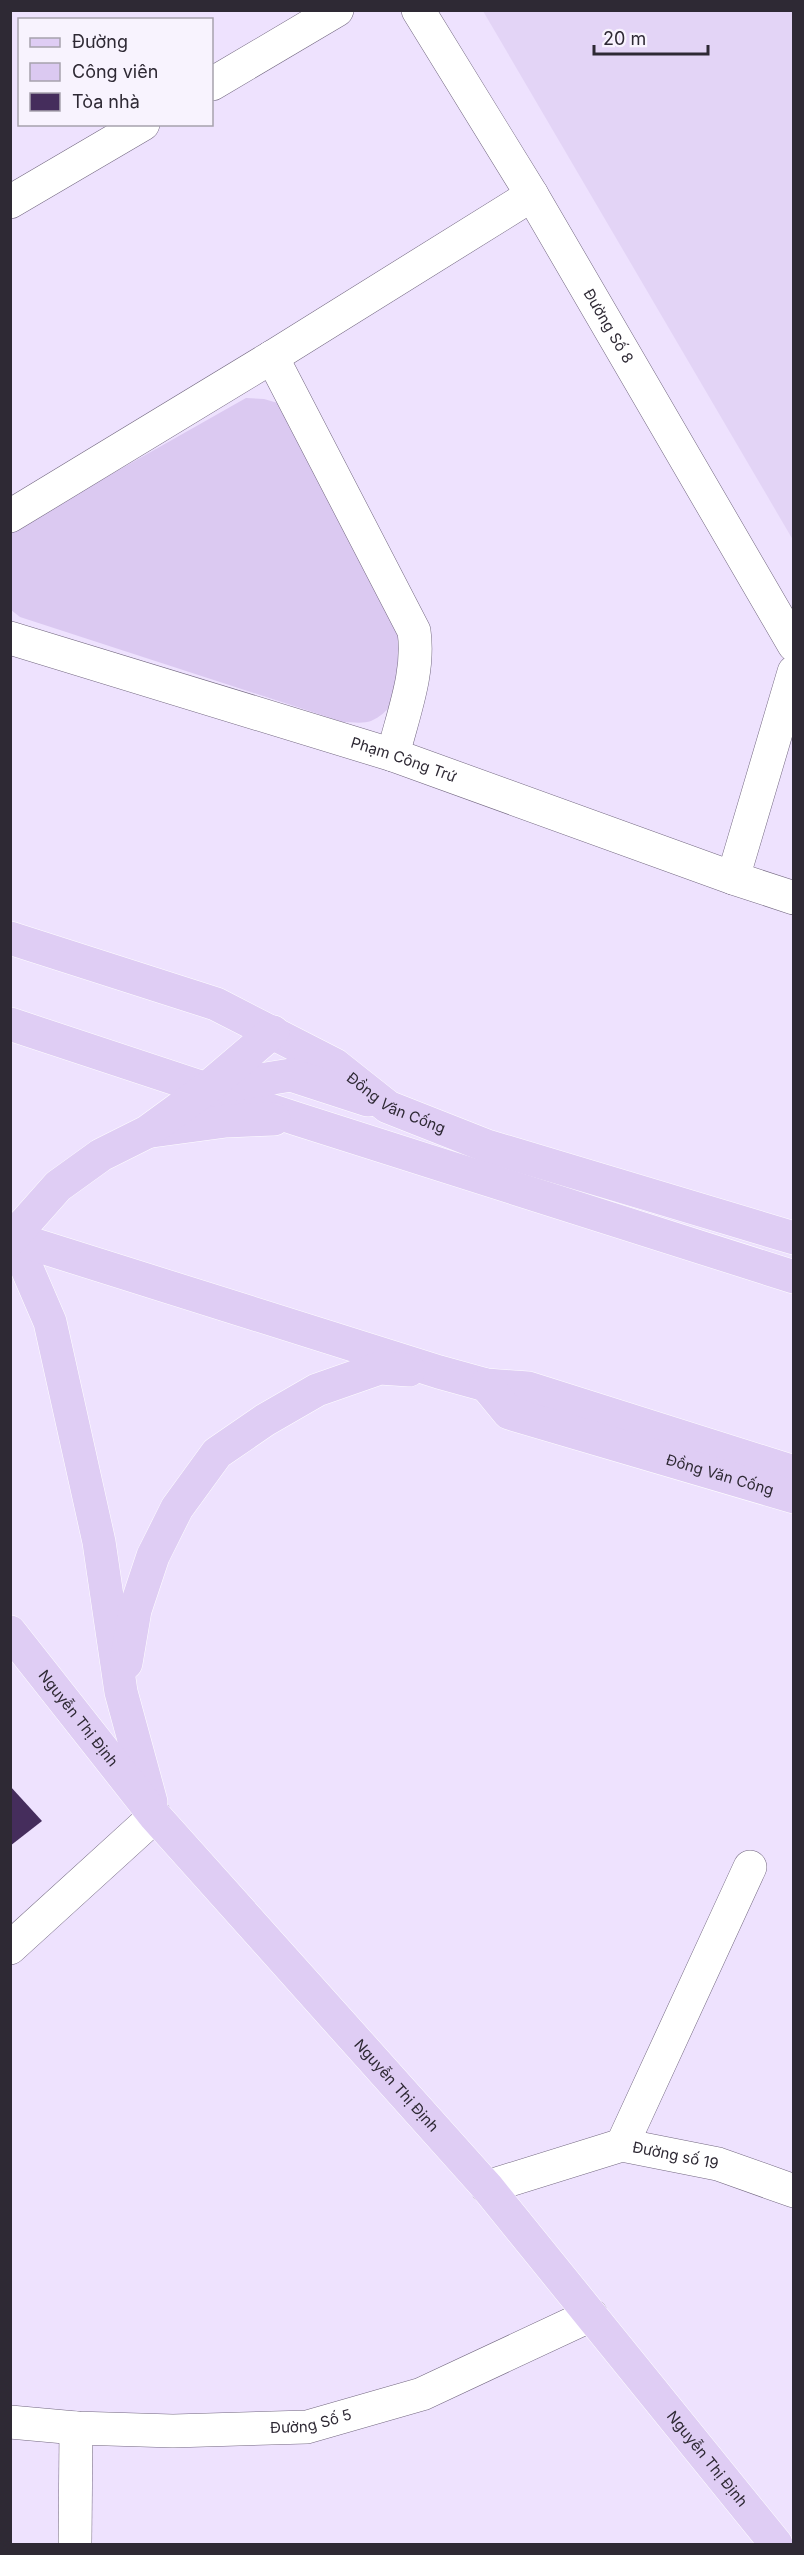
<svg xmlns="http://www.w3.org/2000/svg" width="804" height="2555" font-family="Inter,sans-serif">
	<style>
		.built { fill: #e3d4f6 }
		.green { fill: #dbc9f1 }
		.building { fill: #452d5c }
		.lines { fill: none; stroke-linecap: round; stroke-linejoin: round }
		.minor-casing { stroke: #736880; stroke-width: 34 }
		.major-casing { stroke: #fff; stroke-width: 34 }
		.minor { stroke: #fff; stroke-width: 33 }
		.major { stroke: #dfcdf4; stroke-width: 33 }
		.labels { text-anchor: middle; stroke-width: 6; stroke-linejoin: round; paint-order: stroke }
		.street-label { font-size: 15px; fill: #2e2934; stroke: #f8f3fe }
	</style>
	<rect width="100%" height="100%" fill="#eee2fe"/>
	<path class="built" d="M483 11H793V540Z"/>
	<path class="green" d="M246 398 264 399 288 406 413 625C407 658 407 705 371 721 363 724 351 722 343 722L20 617 11 610V531Z"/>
	<path class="building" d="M10 1786 42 1821 10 1846Z"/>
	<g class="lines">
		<defs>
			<g id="minor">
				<path id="s1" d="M418 10 532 195 794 645"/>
				<path d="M212 84 337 10"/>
				<path d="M10 202 143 124"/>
				<path d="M272 357 414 631C420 672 403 714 393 755"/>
				<path d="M10 516 272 357 532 195"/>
				<path id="s2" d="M10 638 393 755 733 878 794 898"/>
				<path d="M733 878 794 672"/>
				<path d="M10 1948 155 1816"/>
				<path d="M622 2145 750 1867"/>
				<path id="s3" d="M487 2187 622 2145 718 2164 794 2191"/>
				<path id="s4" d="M10 2422 76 2428 173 2431 307 2427 422 2394 591 2315"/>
				<path d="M75 2544 76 2428"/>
			</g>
			<g id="major">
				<path id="s5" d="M10 938 216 1004 335 1065 388 1107 487 1146 794 1238"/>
				<path d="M10 1024 297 1119 794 1277"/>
				<path d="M211 1088 291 1075 368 1100"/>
				<path d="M152 1131 226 1121 274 1119"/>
				<path d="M10 1229 50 1322 99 1542 121 1692 151 1802"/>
				<path d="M10 1237 439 1372 486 1385 528 1388 794 1472"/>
				<path d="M10 1240 58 1186 101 1155 147 1132 206 1089 273 1032"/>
				<path id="s6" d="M486 1385 509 1413 794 1497"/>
				<path id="s7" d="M10 1632 155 1816 487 2187 776 2544"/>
				<path d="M126 1663 135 1610 153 1556 177 1508 217 1453 265 1420 317 1390 380 1368 409 1370"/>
			</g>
		</defs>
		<use href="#minor" class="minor-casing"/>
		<use href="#major" class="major-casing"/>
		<use href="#minor" class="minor"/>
		<use href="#major" class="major"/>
	</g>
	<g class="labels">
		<g class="street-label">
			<text dy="5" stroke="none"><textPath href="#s1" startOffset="369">Đường Số 8</textPath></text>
			<text dy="5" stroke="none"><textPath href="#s2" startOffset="412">Phạm Công Trứ</textPath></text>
			<text dy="5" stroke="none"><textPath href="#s5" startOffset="423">Đồng Văn Cống</textPath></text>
			<text dy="5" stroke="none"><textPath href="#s6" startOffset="256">Đồng Văn Cống</textPath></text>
			<text dy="5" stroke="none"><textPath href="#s7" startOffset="110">Nguyễn Thị Định</textPath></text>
			<text dy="5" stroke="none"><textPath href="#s7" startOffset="596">Nguyễn Thị Định</textPath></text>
			<text dy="5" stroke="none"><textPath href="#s3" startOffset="196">Đường số 19</textPath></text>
			<text dy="5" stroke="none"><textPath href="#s4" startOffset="302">Đường Số 5</textPath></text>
			<text dy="5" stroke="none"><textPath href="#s7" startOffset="1082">Nguyễn Thị Định</textPath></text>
		</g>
	</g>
	<rect width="804" height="2555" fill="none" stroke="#2e2934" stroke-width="24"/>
	<rect x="18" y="18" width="195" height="108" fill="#f8f3fe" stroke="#a7a2ad" stroke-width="1.5"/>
	<rect x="30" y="38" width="30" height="9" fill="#dfcdf4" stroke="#a7a2ad" stroke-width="1.5"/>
	<text x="72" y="48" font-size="18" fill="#2e2934">Đường</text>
	<rect x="30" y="63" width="30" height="18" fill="#dbc9f1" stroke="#a7a2ad" stroke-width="1.5"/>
	<text x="72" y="78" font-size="18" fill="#2e2934">Công viên</text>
	<rect x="30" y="93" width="30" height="18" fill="#452d5c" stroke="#a7a2ad" stroke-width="1.5"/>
	<text x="72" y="108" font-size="18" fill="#2e2934">Tòa nhà</text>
	<path d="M594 45v9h114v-9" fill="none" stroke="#2e2934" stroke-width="3"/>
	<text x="603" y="45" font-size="18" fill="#2e2934" stroke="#f8f3fe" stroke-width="4.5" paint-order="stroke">20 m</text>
</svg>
